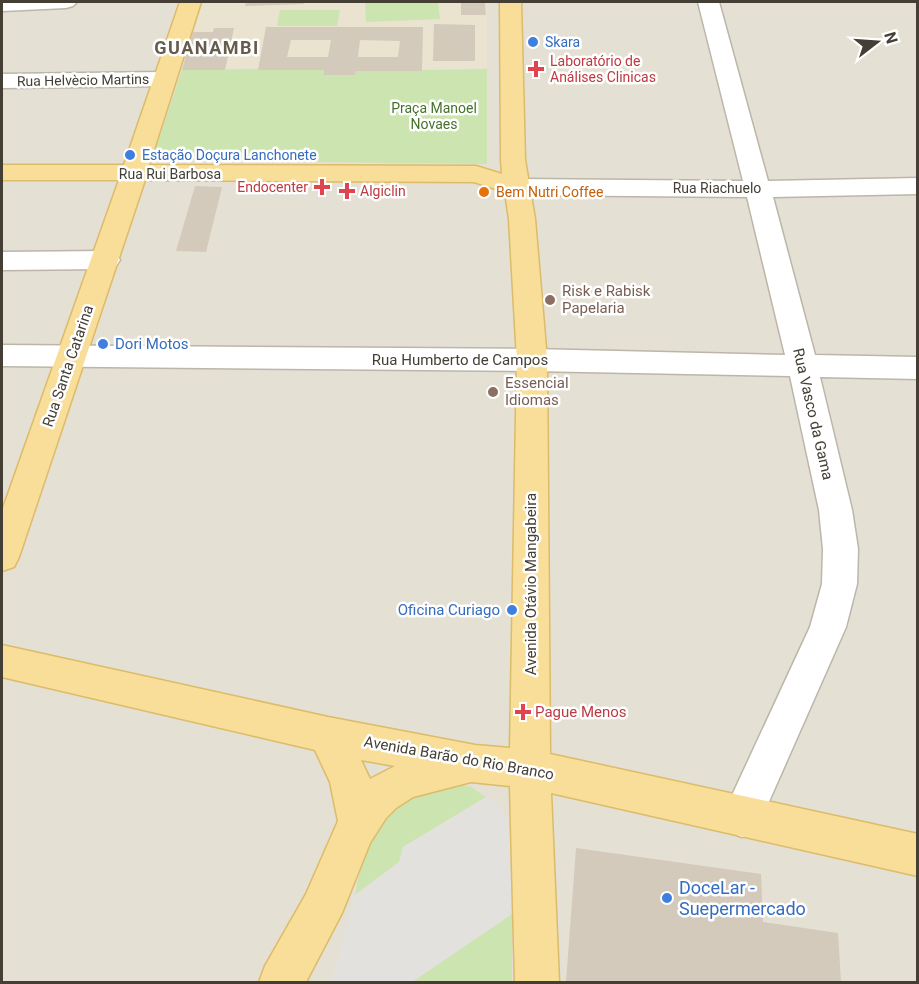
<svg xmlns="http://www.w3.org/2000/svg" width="919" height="984" font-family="Roboto,sans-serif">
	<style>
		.residential { fill: #e5e0d4 }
		.education { fill: #eae3d0 }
		.green { fill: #cce4b0 }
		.parking { fill: #e3e1dd }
		.building { fill: #d3cabb; fill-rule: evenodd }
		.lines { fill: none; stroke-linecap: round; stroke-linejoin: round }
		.minor-casing { stroke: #bcb6a9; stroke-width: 3 }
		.major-casing { stroke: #dcbb69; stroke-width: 3 }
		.minor { fill: #fff; fill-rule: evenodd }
		.major { fill: #f8de98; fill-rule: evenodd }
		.shop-dot { fill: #3f7fe0; stroke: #fff; stroke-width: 2 }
		.health-dot { fill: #e0444e; stroke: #fff; stroke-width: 2 }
		.food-dot { fill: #e8710a; stroke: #fff; stroke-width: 2 }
		.education-dot { fill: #8d6e63; stroke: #fff; stroke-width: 2 }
		.labels { text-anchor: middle; stroke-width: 5; stroke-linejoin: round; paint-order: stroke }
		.far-shop-label { font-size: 14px; fill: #366cbe; stroke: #fff; text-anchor: start }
		.far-health-label { font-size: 14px; fill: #be3a42; stroke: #fff; text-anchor: start }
		.far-street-label { font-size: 14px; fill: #443e35; stroke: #fff }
		.far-park-label { font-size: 14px; fill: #46722c; stroke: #fff }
		.far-food-label { font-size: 14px; fill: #c56008; stroke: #fff; text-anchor: start }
		.education-label { font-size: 15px; fill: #785e54; stroke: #fff; text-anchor: start }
		.shop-label { font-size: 15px; fill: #366cbe; stroke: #fff; text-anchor: start }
		.street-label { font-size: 15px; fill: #443e35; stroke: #fff }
		.health-label { font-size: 15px; fill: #be3a42; stroke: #fff; text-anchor: start }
		.far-district-label { font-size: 18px; font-weight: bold; letter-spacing: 1.5px; fill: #665c4d; stroke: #fff }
		.near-shop-label { font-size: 18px; fill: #366cbe; stroke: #fff; text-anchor: start }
	</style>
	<rect width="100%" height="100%" fill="#f2eee5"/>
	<path class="residential" d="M2 2H917V982H2Z"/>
	<path class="education" d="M203 2H487V69L356 71 355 75H323V70H182Z"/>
	<path class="green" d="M365 2H438L440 19 366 22Z
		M280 10H340L337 26H277Z
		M258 69 324 70 323 74 355 75 356 71 487 69V164L152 160 182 70Z
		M439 779 471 787 486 797 403 847 399 862 355 895 372 813Z
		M512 914V982H412Z"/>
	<path class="parking" d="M486 797 498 806 510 825 512 914 412 982H331L355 895 399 862 403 847Z"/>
	<path class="building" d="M246 2H304V4L245 6Z
		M461 2H485L486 15H461Z
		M434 24 475 25V61H433Z
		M266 27H423L422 71H356L355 75H323L324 70H258ZM291 40H331L328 57H287ZM360 40 400 41 398 57H358Z
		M214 28H234L225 70H182L193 32H213Z
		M195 186 222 187 206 252 176 251Z
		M576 848 761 874 763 922 838 933 841 982H566Z"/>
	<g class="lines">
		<defs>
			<path id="minor" d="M2 2H77L73 6 66 8 2 11Z
				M698 2H719L768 181 918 178V194L773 197 815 355 918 357V379L820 377 852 510 858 549 857 584 846 627 756 831 742 837 728 831 722 817 810 627 822 584 823 549 819 510 790 376 532 371 2 366V345L532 349 785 355 747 197 517 195 508 193 504 187 508 181 517 179 743 181Z
				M165 72 173 74 176 79 173 84 165 86 2 88V74Z
				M106 251 116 254 120 260 116 266 106 269 2 270V252Z"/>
			<path id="major" d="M180 2H201L149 165 476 166 502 174 501 160 500 2H521L525 160 535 219 547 360 550 754 918 834V876L551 793 559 982H515L510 786 471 782 413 797 396 808 386 818 370 843 342 913 306 982H259L265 966 306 894 338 821 330 782 315 750 2 677V645L328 717 475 745 510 748 517 360 509 219 505 192 474 182 145 180 19 557 14 567 2 571V511L119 180H2V165H124ZM361 760 395 766 370 779Z"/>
		</defs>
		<use href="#minor" class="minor-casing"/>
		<use href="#major" class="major-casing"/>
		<use href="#minor" class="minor"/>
		<use href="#major" class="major"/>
	</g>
	<g class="shop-dot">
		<circle cx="533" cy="42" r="6"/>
		<circle cx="130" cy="155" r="6"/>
		<circle cx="103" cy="344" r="6"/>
		<circle cx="512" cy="610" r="6"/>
		<circle cx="667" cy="898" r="6"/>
	</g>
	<g class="health-dot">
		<path d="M533 60h6v6h6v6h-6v6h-6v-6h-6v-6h6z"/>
		<path d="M319 178h6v6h6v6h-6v6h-6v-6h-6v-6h6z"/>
		<path d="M344 182h6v6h6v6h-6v6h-6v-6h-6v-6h6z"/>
		<path d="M520 703h6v6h6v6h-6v6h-6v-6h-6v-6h6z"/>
	</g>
	<circle class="food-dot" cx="484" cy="192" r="6"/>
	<g class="education-dot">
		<circle cx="550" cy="300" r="6"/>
		<circle cx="493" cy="392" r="6"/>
	</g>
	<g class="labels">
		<g class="far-shop-label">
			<text x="545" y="47">Skara</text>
			<text x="142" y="160">Estação Doçura Lanchonete</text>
		</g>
		<g class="far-health-label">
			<text x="550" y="66">Laboratório de<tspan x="550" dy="16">Análises Clinicas</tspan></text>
			<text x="308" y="192" text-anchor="end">Endocenter</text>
			<text x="360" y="196">Algiclin</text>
		</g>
		<g class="far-street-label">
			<text transform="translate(83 80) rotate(-1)" y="5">Rua Helvècio Martins</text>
			<text x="170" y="179">Rua Rui Barbosa</text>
			<text x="717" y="193">Rua Riachuelo</text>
		</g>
		<g class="far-park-label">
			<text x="434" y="113">Praça Manoel<tspan x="434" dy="16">Novaes</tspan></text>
		</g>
		<g class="far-food-label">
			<text x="496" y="197">Bem Nutri Coffee</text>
		</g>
		<g class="education-label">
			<text x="562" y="296">Risk e Rabisk<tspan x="562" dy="17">Papelaria</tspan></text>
			<text x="505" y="388">Essencial<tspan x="505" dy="17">Idiomas</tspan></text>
		</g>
		<g class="shop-label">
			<text x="115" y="349">Dori Motos</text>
			<text x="500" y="615" text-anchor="end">Oficina Curiago</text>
		</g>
		<g class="street-label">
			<text x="460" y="365">Rua Humberto de Campos</text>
			<text transform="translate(68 366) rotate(-71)" y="5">Rua Santa Catarina</text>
			<text transform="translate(813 414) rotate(77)" y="5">Rua Vasco da Gama</text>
			<text transform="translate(531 584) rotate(-90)" y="5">Avenida Otávio Mangabeira</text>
			<text transform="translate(459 758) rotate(10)" y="5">Avenida Barão do Rio Branco</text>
		</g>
		<g class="health-label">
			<text x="535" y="717">Pague Menos</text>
		</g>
		<g class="far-district-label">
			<text x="207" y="54">GUANAMBI</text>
		</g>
		<g class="near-shop-label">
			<text x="679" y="894">DoceLar -<tspan x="679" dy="21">Suepermercado</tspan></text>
		</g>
	</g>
	<rect width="919" height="984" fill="none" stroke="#443e35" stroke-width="6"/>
	<g transform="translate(877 42) rotate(73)" stroke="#ffffff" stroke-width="4.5" paint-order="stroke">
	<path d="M0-4.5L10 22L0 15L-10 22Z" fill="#443e35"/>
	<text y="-9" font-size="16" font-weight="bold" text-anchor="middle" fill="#443e35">N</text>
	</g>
</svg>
